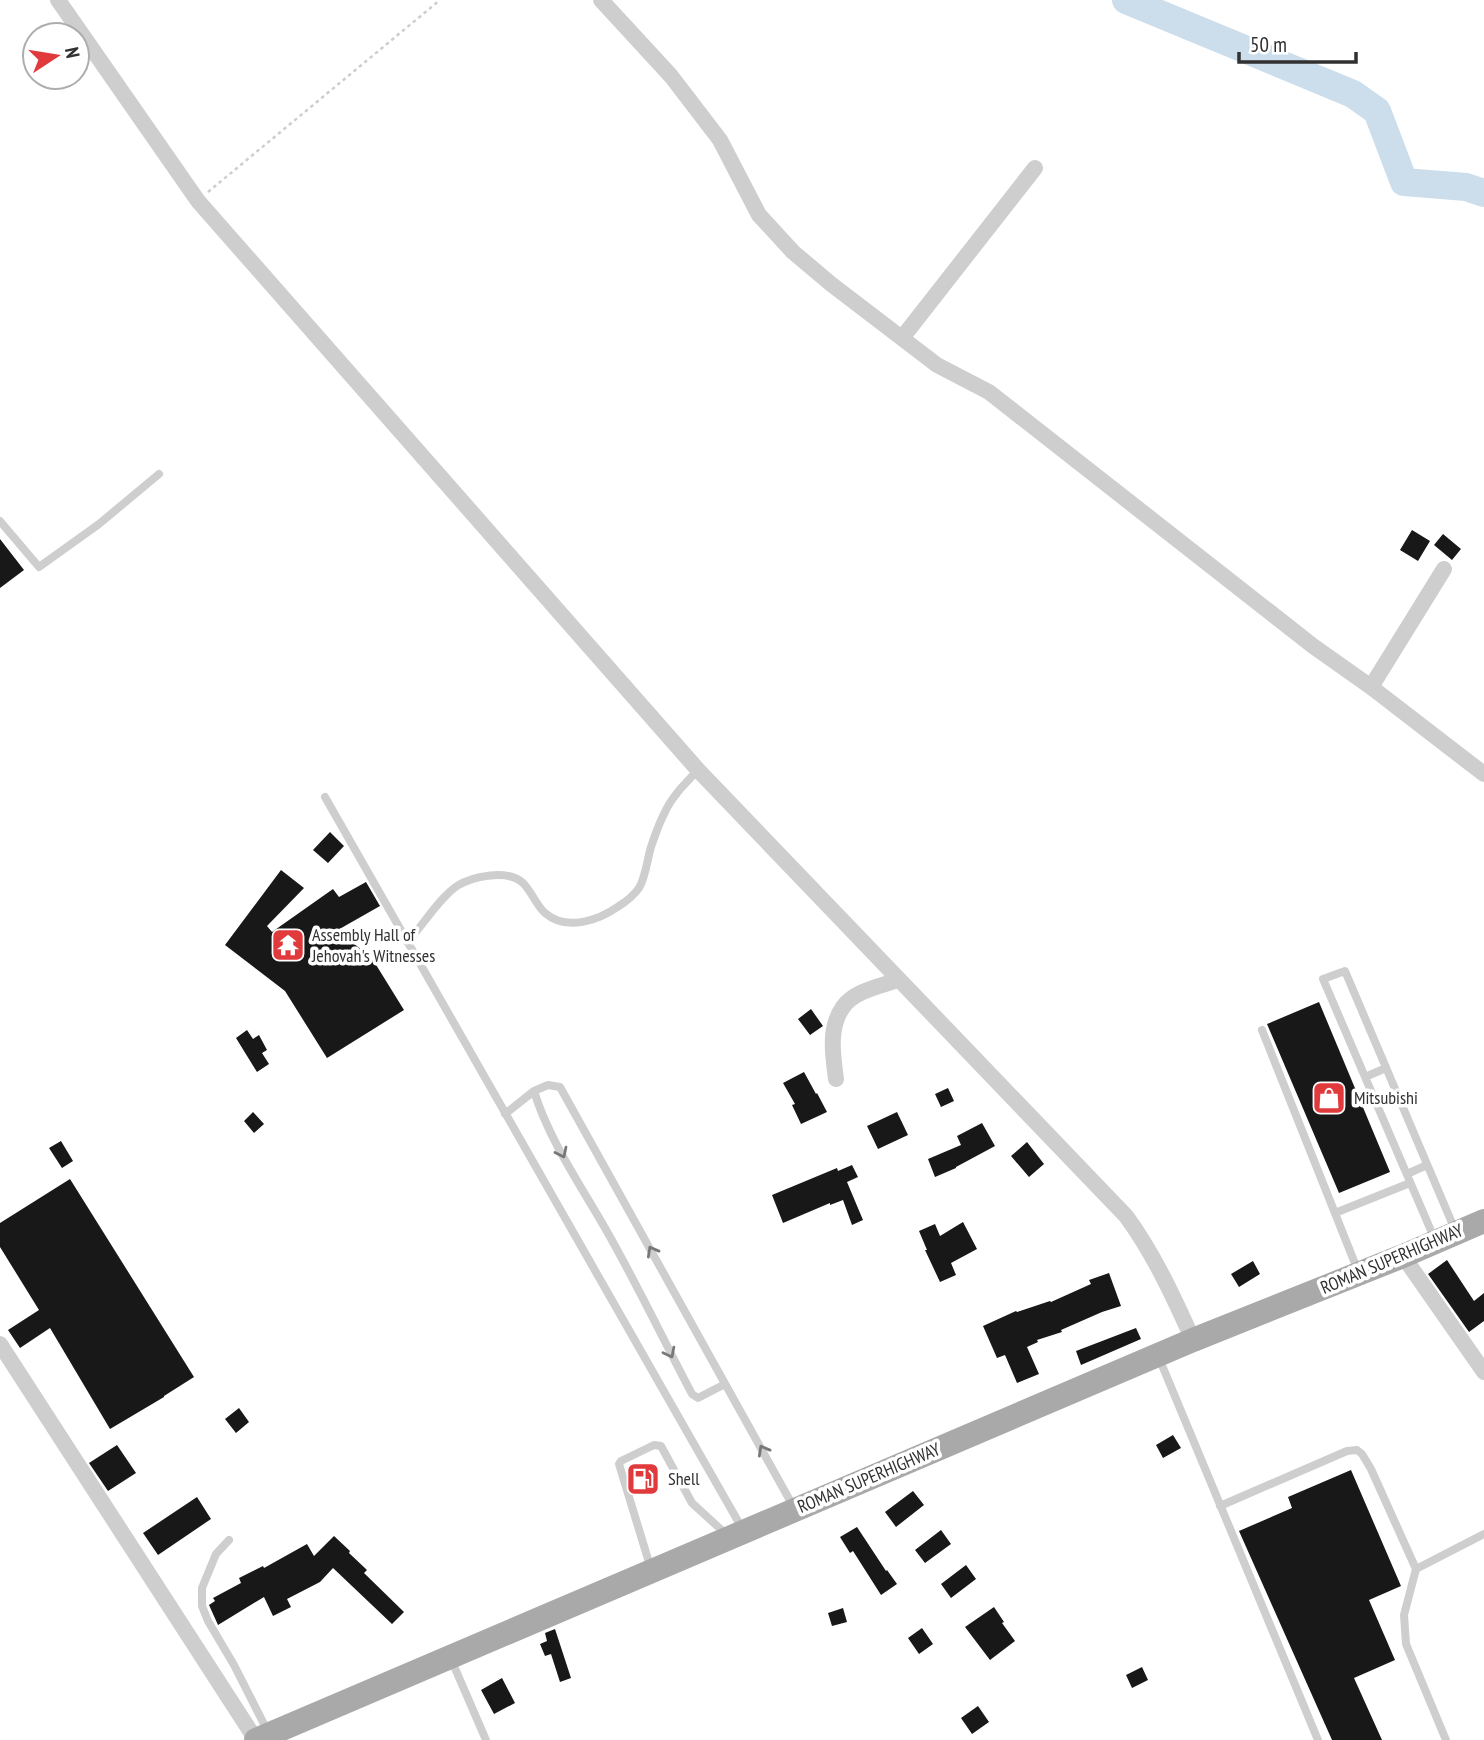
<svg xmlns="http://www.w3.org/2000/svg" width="1484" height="1740" font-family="'PT Sans Narrow',sans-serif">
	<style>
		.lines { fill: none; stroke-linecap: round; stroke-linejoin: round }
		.river { stroke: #ccdeec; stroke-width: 28 }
		.building { fill: #181818 }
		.path { stroke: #cecece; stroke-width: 2.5; stroke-dasharray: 3.5 3.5; stroke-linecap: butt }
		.lane { stroke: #cecece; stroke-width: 8 }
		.street { stroke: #cecece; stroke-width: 16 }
		.primary { stroke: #a9a9a9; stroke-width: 24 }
		.oneway { stroke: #787878 }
		.labels { text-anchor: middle; stroke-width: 7; stroke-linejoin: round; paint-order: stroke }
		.poi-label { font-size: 18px; fill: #313131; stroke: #fff; text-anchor: start }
		.street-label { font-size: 18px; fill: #313131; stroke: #fff }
	</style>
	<rect width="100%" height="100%" fill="#fff"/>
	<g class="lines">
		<path class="river" d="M1126 0 1353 94 1377 111 1404 182 1466 187 1484 193"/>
	</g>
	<path class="building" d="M1412 530 1430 541 1418 561 1400 550Z
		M1443 534 1461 549 1452 560 1434 545Z
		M0 539 24 570 0 588Z
		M330 832 344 846 328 863 313 850Z
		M281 870 304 888 267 926 272 932 333 889 339 897 366 882 380 906 336 931 361 949 365 947 404 1010 327 1058 285 991 225 945Z
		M1319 1002 1390 1172 1339 1193 1267 1024Z
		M811 1009 823 1026 810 1035 798 1019Z
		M247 1030 253 1039 259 1035 267 1050 262 1053 269 1064 257 1072 236 1038Z
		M804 1072 816 1094 817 1093 827 1112 801 1124 792 1105 795 1104 783 1083Z
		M948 1088 954 1101 941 1107 935 1094Z
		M253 1112 264 1124 254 1133 244 1121Z
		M897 1112 908 1135 878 1149 867 1126Z
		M982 1123 995 1146 956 1167V1168L935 1177 928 1159 961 1145 957 1136Z
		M61 1141 73 1161 62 1168 49 1148Z
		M1027 1142 1044 1164 1029 1177 1011 1156Z
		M852 1165 858 1177 847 1182 863 1220 852 1225 843 1200 830 1205V1203L783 1223 772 1195 837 1168 838 1171Z
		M70 1179 194 1377 164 1396V1397L110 1429 50 1328 20 1348 8 1330 39 1310 0 1247V1223Z
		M963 1222 977 1249 951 1263 956 1275 940 1282 925 1250H927L919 1231 935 1224 940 1236Z
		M1447 1260 1474 1301 1484 1293V1321L1469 1332 1428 1274Z
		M1253 1261 1260 1274 1239 1287 1231 1274Z
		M1109 1273 1121 1306 1102 1312 1061 1330 1062 1332 1037 1340 1038 1342 1027 1347 1039 1374 1017 1383 1005 1355 997 1358 983 1326 1016 1311 1017 1312 1050 1301 1051 1302 1091 1284 1089 1280Z
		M1136 1328 1141 1339 1081 1365 1076 1351Z
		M239 1408 249 1422 236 1433 225 1419Z
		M1173 1435 1181 1448 1163 1458 1156 1445Z
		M117 1445 136 1473 108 1491 89 1463Z
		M1351 1470 1401 1586 1369 1600 1395 1660 1354 1678 1382 1740H1332L1239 1531 1292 1508 1288 1497Z
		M913 1491 924 1505 896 1527 885 1512Z
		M197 1497 211 1519 158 1555 143 1533Z
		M857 1527 886 1571 887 1570 897 1584 881 1595 853 1551 850 1553 840 1537Z
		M941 1530 951 1544 925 1563 915 1550Z
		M334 1536 350 1551 349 1553 367 1570 364 1573 404 1612 392 1624 333 1568 320 1582 287 1599 291 1607 273 1616 264 1597 218 1625 209 1605 215 1601 213 1598 241 1583 239 1578 263 1566 264 1568 307 1544 314 1556Z
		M966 1565 976 1579 951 1598 941 1584Z
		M994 1607 1004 1622 1002 1623 1015 1641 990 1660 965 1627Z
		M843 1608 847 1622 832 1626 828 1613Z
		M922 1628 933 1644 919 1654 908 1638Z
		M555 1629 571 1678 560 1682 551 1654 545 1656 540 1644 547 1641 545 1633Z
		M1142 1667 1148 1680 1132 1688 1126 1675Z
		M502 1678 515 1703 494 1714 481 1690Z
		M978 1706 989 1722 972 1734 961 1718Z"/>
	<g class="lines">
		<path class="path" d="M208 192 440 0"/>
		<path class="lane" d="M0 521 39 567 99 524 159 474
			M325 797 743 1530
			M407 942C422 927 440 897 457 886 473 876 508 869 523 883 532 892 536 905 545 913 567 932 599 920 619 906 627 901 634 895 639 888 646 876 647 860 651 847 655 835 659 823 665 812 672 796 686 783 698 770
			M1262 1030 1358 1271
			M1365 1077 1386 1068
			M534 1091C548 1138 581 1186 605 1228 636 1282 663 1339 692 1394L698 1398 725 1384
			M505 1114 534 1091 548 1085 560 1087 793 1506
			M1407 1174 1427 1165
			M1335 1213 1410 1183
			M1435 1240 1323 979 1345 971 1455 1230
			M1159 1358 1318 1740
			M1220 1506 1347 1451 1357 1450 1362 1454 1371 1469 1416 1569 1404 1615 1406 1644 1446 1740
			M229 1540 216 1554 202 1588V1606L208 1621 234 1665 268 1732
			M651 1569 619 1464 621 1461 654 1445 661 1446 692 1503 727 1535
			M1416 1569 1484 1534
			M451 1659 486 1740"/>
		<path class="street" d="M58 0 198 201 698 770 1126 1216C1154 1254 1174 1298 1193 1340
			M601 0 671 76 720 140 759 215 793 252 831 284 937 365 989 392 1313 646 1371 687 1484 774
			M902 338 1035 168
			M1371 687 1444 569
			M836 1079C833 1056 828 1028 843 1007 854 991 881 986 898 980
			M1403 1256 1484 1372
			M0 1344 256 1740"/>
		<path class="primary" d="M256 1740 1193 1340 1403 1256 1484 1221"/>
	</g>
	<defs><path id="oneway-chevron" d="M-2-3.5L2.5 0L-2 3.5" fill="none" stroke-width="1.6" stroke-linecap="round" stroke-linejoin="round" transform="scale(1.75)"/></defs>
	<g class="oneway">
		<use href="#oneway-chevron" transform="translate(562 1153) rotate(64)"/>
		<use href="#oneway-chevron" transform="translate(652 1251) rotate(-119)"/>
		<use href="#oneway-chevron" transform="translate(670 1353) rotate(63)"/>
		<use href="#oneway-chevron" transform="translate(763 1450) rotate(-119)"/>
	</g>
	<defs>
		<symbol id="temple-square" viewBox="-11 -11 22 22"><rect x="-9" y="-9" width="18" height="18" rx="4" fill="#e03a3d" stroke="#fff"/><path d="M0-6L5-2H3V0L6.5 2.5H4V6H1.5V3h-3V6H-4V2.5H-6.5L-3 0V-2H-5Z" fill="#fff"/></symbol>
		<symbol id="shop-square" viewBox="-11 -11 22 22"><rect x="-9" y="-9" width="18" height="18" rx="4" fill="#e03a3d" stroke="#fff"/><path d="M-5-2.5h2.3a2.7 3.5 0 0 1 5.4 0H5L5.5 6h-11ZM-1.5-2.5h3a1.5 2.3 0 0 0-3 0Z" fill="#fff"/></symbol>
		<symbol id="fuel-square" viewBox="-11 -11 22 22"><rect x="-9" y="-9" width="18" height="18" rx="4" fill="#e03a3d" stroke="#fff"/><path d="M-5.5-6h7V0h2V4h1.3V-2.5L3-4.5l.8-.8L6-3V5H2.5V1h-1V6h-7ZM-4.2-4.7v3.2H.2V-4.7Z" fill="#fff"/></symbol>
	</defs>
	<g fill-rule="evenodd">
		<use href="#temple-square" x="269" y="926" width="38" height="38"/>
		<use href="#shop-square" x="1310" y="1079" width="38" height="38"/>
		<use href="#fuel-square" x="624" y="1460" width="38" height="38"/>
	</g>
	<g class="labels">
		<g class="poi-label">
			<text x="312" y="941">Assembly Hall of<tspan x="312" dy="21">Jehovah's Witnesses</tspan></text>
			<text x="1354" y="1104">Mitsubishi</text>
			<text x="668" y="1485">Shell</text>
		</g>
		<g class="street-label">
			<text transform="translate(1392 1259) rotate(-23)" y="6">ROMAN SUPERHIGHWAY</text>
			<text transform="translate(869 1478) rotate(-23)" y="6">ROMAN SUPERHIGHWAY</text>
		</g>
	</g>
	<g transform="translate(56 56) rotate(78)"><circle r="33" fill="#ffffff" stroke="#adadad" stroke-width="2"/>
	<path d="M0-5L12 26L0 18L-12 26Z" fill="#e03a3d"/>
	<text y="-10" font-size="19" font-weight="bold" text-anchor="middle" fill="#313131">N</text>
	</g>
	<path d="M1239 52v10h117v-10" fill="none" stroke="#313131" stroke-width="3.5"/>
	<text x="1250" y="52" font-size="21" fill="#313131" stroke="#ffffff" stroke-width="5" paint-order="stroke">50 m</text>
</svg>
